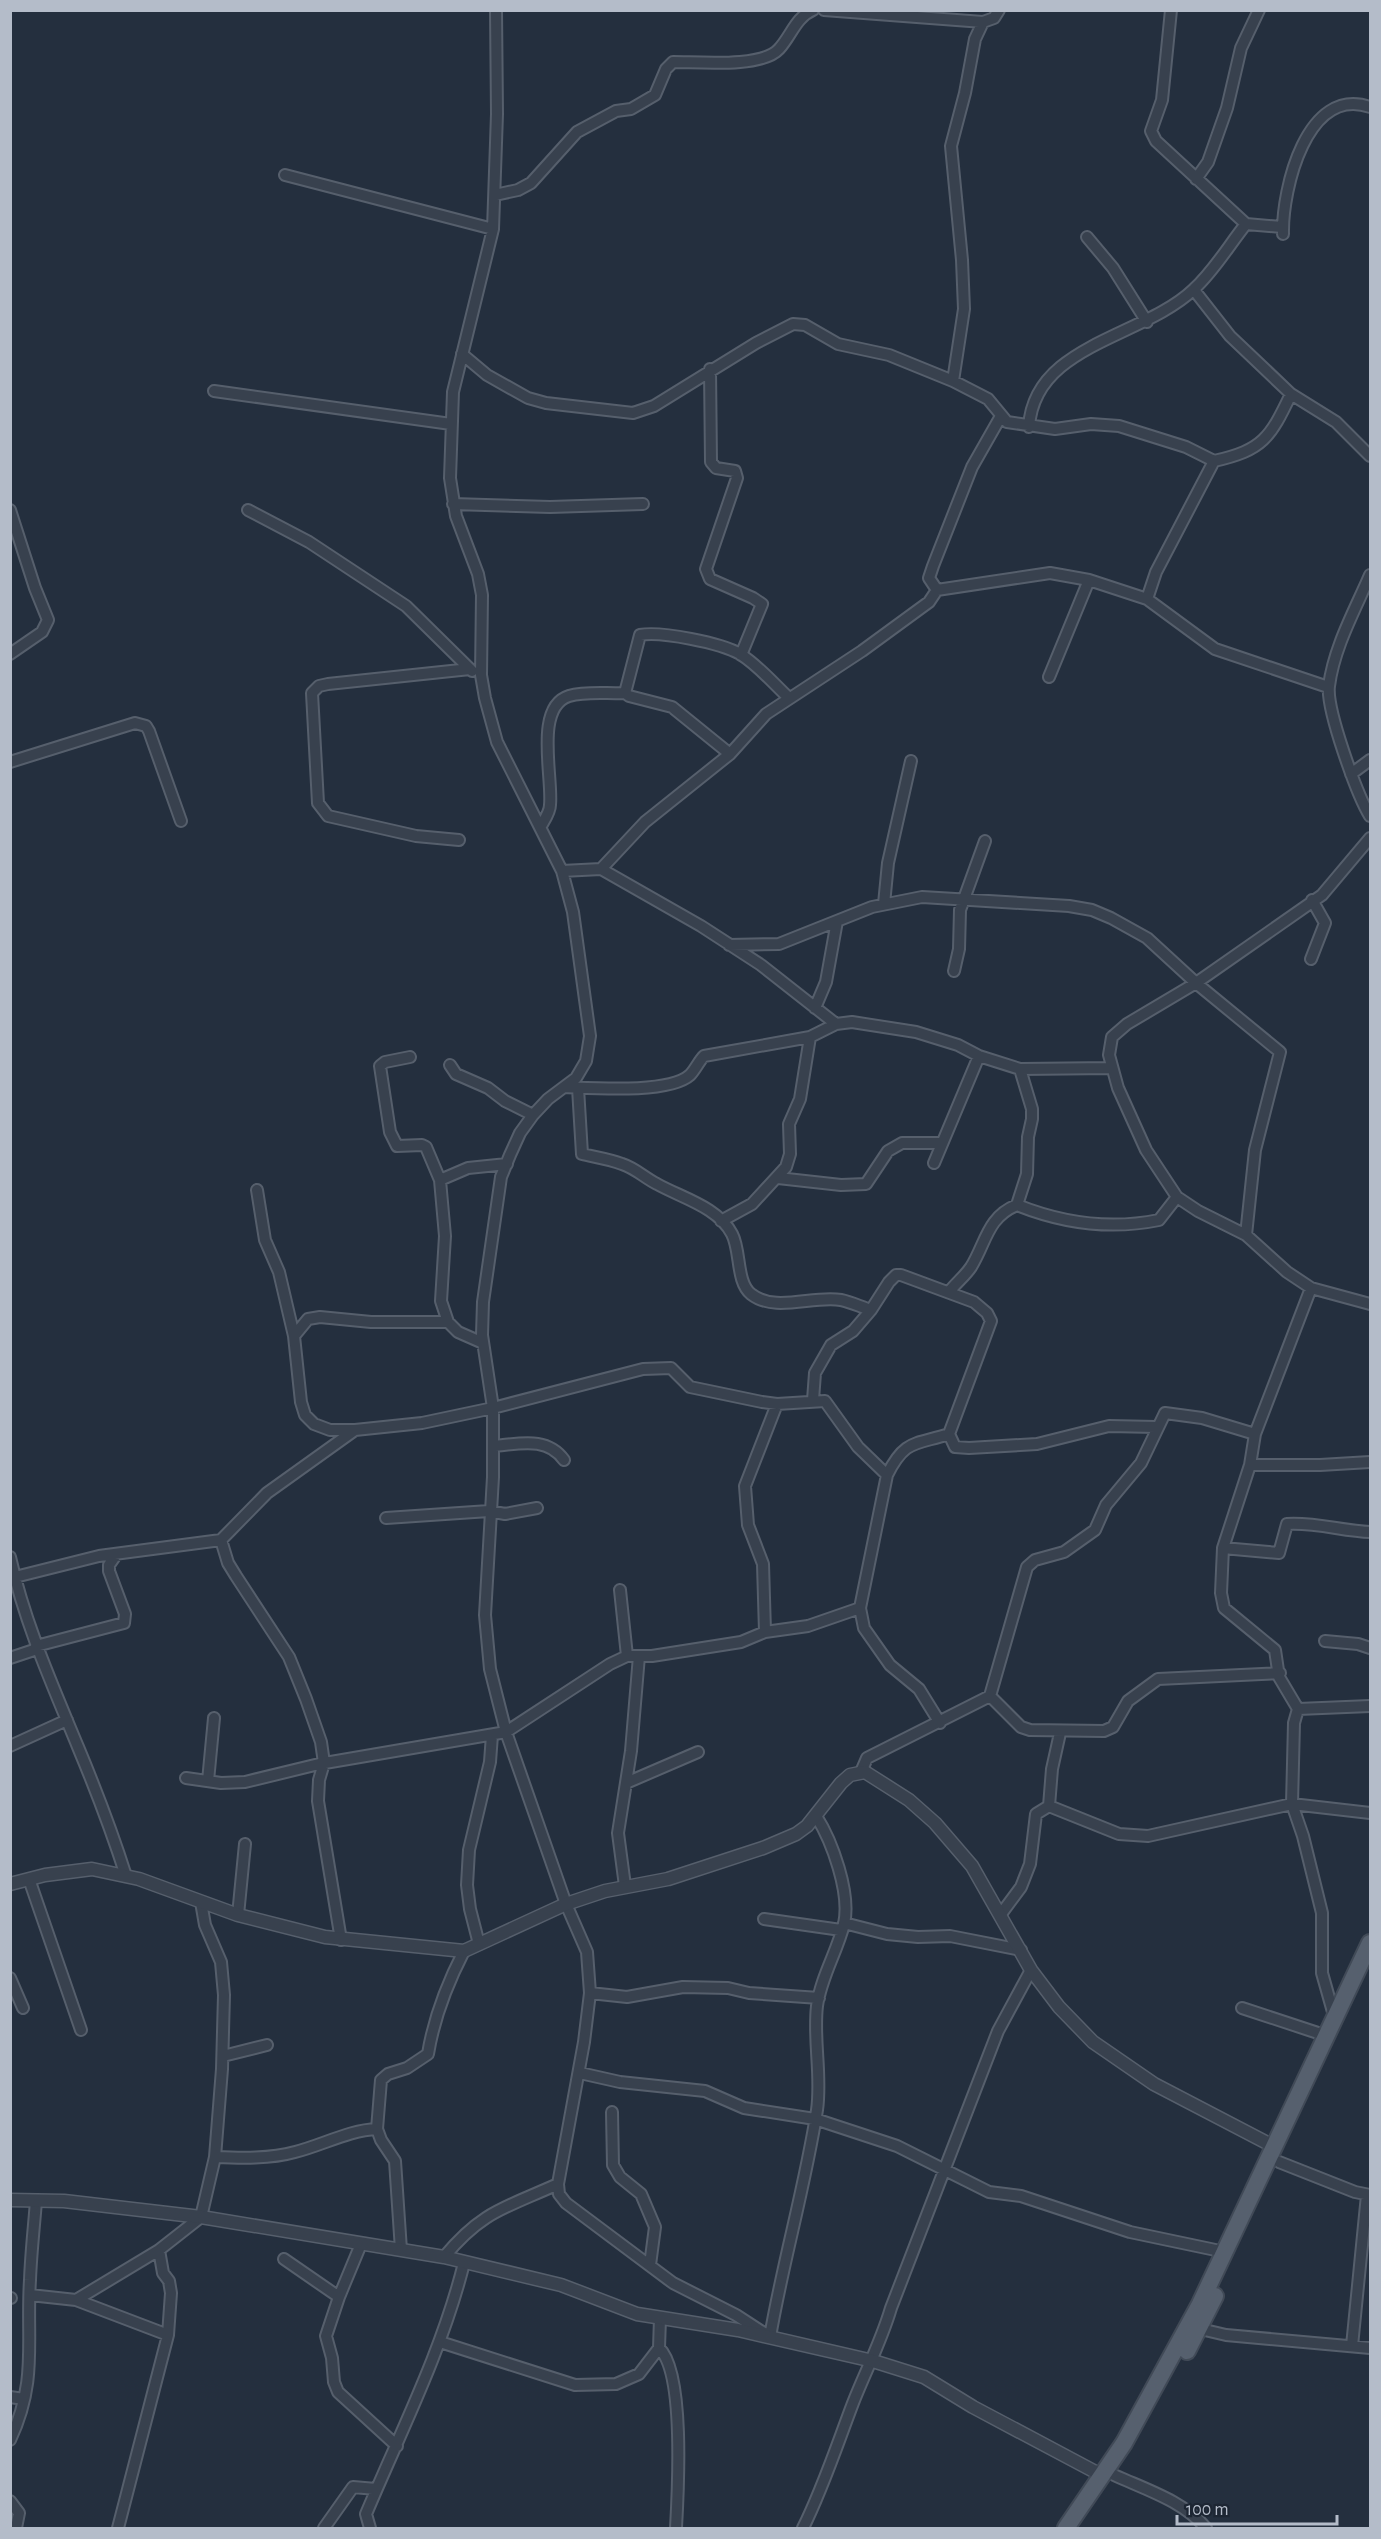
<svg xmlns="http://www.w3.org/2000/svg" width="1381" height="2539" font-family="'Alegreya Sans',sans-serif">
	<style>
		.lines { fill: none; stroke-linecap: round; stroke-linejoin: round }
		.minor-casing { stroke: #565f6c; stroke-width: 14 }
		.tertiary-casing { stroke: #565f6c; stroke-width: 15 }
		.primary-casing { stroke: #414a57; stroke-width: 20 }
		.minor { stroke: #38414e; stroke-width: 10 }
		.tertiary { stroke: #38414e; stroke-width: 12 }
		.primary { stroke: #56606e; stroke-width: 16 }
	</style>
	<rect width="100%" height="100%" fill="#242f3e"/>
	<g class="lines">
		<defs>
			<path id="minor" d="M496 10 497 114 493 229 453 392 450 478 456 516 478 574 482 595 481 675 485 698 497 742 562 871 573 912 590 1036 586 1061 576 1078 548 1099 533 1115 520 1133 510 1155 501 1177 483 1302 482 1335 493 1408V1477L485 1615 490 1669 506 1732 566 1904 587 1952 590 1993 584 2042 558 2184 559 2194 566 2203 673 2283 736 2315 770 2337C783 2261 805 2187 817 2110 822 2076 813 2040 817 2006 821 1977 837 1952 844 1924 851 1893 832 1841 816 1816
				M824 10 983 22 994 18 999 10
				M1171 10 1162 100 1151 131 1156 141 1246 224 1282 227
				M285 175 493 229
				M1196 179 1208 162 1227 108 1241 48 1259 10
				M495 195 518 190 531 183 577 132 616 111 631 109 655 95 666 69 673 62C699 62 762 68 779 49 791 36 796 17 813 10
				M1283 234C1282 189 1307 85 1370 107
				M1087 237 1113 268 1147 322
				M1194 290 1230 336 1291 394 1336 422 1370 456
				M462 354 487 375 528 398 546 403 633 413 654 406 756 343 793 324 805 325 838 344 889 355 953 381 988 399 1007 422 1055 429 1091 424 1119 426 1186 447 1214 461C1263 450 1270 438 1291 394
				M710 369 711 462 716 468 735 471 737 478 706 569 710 579 753 598 762 604 741 655
				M953 381 964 309 962 260 951 146 965 93 975 39 983 22
				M214 391 451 424
				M1029 427C1034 344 1143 338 1194 289 1214 271 1229 245 1246 224
				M453 504 550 507 643 504
				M10 510 35 588 48 620 42 632 10 654
				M248 510 309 542 406 606 472 671
				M1370 575C1355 610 1334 647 1329 686 1326 709 1357 795 1370 816
				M937 590 929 578 933 566 972 467 1001 416
				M1147 599 1156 572 1214 461
				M1049 677 1089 580
				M730 754 672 707 629 696 625 693 640 635C661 631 721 643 740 654 758 665 774 684 789 698
				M10 762 135 723 146 726 149 731 181 821
				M1351 774 1370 760
				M541 826C545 819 550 812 550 805 553 777 534 707 569 696 586 691 608 694 625 693
				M1370 838 1322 895 1196 983 1127 1024 1112 1037 1109 1055 1118 1088 1146 1150 1177 1197 1198 1211 1246 1235 1287 1272 1311 1288 1370 1304
				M459 840 416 836 328 816 318 803 312 693 319 686 328 684 470 669
				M601 869 645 822 730 754 766 714 862 651 929 602 937 590 1050 573 1089 580 1147 599 1215 649 1328 687
				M562 871 601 869 701 926 761 965 836 1024
				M884 904 888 863 911 761
				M729 945 779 944 872 907 922 897 1069 906 1092 910 1111 918 1147 938 1196 983 1280 1052 1255 1150 1246 1235
				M1311 959 1325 923 1312 900
				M954 971 959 949 960 910 985 841
				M815 1008 826 982 837 921
				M410 1057 385 1062 380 1066 390 1132 397 1146 422 1145 426 1147 440 1180 445 1236 441 1301 448 1322 458 1332 483 1343
				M450 1065 456 1074 488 1088 505 1101 533 1115
				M564 1087C592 1088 669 1094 690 1075 695 1070 699 1061 704 1056L810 1037 836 1024 852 1022 916 1032 958 1045 979 1056 1020 1069 1112 1068
				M578 1088 582 1154C595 1157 609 1159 622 1164 635 1168 645 1178 657 1184 682 1198 718 1207 732 1234 741 1251 736 1282 751 1294 775 1313 813 1295 841 1300 851 1302 861 1307 871 1310
				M934 1163 979 1056
				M778 1178 841 1185 866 1184 888 1151 902 1143H941
				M440 1180 468 1168 507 1164
				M257 1190 265 1240 279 1272 294 1336 301 1402 305 1415 314 1424 330 1430H355L422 1423 493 1408 643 1369 671 1368 690 1387 762 1402 777 1404 825 1401 858 1447 887 1475
				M1017 1205C1062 1223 1110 1230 1159 1220L1177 1197
				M721 1221 752 1204 786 1167 790 1154 789 1124 800 1099 810 1037
				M1311 1288 1255 1434 1250 1465 1223 1548 1221 1593 1224 1608 1275 1650 1279 1677 1298 1709 1294 1723 1292 1804 1303 1836 1322 1913V1973L1335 2019
				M949 1292C956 1283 965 1276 971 1267 986 1243 987 1217 1017 1205L1027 1174 1028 1137 1032 1119V1109L1020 1069
				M294 1336 308 1319 320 1317 371 1322H448
				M813 1400 815 1373 831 1345 853 1331 871 1310 889 1282 896 1275H901L974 1302 987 1313 991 1321 949 1434 955 1447 969 1448 1037 1444 1109 1426 1156 1427
				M493 1446C519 1444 547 1436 564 1460
				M1250 1465H1320L1370 1462
				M386 1518 489 1511 505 1514 537 1508
				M221 1540 228 1563 236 1576 289 1657 306 1699 321 1742 324 1763 319 1780 318 1801 341 1940
				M1223 1548 1279 1553 1287 1524C1315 1522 1343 1531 1370 1532
				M10 1557C25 1624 52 1684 78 1747 96 1790 112 1832 126 1876
				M15 1577 99 1556 221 1540 267 1493 355 1430
				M620 1590 627 1656
				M765 1632 763 1564 748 1525 745 1486 777 1404
				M1325 1641 1358 1644 1370 1648
				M36 1646 124 1623 125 1614 109 1571V1565L116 1555
				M10 1658 37 1649
				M990 1696 1027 1567 1035 1560 1064 1552 1095 1530 1106 1505 1141 1463 1165 1413 1202 1418 1255 1434
				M1298 1709 1370 1706
				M940 1723 919 1689 890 1665 864 1628 860 1608 887 1475C905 1439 915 1445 949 1434
				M10 1746 67 1720
				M861 1772 867 1758 990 1696 1021 1727 1030 1730 1104 1731 1113 1727 1128 1701 1158 1679 1280 1673
				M186 1778 221 1783 245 1782 319 1764 506 1732 610 1664 627 1656H652L741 1642 765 1632 808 1626 860 1608
				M208 1781 214 1718
				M626 1783 698 1752
				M1049 1806 1119 1834 1148 1836 1292 1804 1370 1813
				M29 1879 81 2030
				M625 1886 618 1833 631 1751 639 1656
				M1001 1914 1021 1887 1030 1864 1036 1814 1049 1806 1052 1769 1060 1733
				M238 1915 245 1844
				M764 1919 841 1930
				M844 1923 887 1934 918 1937 950 1936 1021 1950
				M479 1944 470 1909 467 1885 469 1850 490 1762 492 1735
				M10 1978 23 2008
				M590 1993 627 1997 683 1987 728 1988 749 1993 819 1998
				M1242 2008 1327 2036
				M223 2056 267 2045
				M580 2073 620 2082 705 2091 744 2108 815 2119 897 2146 989 2192 1021 2196 1130 2232 1225 2252
				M612 2112 613 2165 620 2177 641 2194 655 2227 650 2265
				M215 2157C241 2158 270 2159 295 2152 323 2145 349 2130 377 2129
				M1279 2162 1355 2192 1370 2195
				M401 2250 395 2161 381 2140 377 2129 381 2080 388 2074 407 2068 428 2054C434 2017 447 1984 464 1951
				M444 2257C482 2211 505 2208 558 2184
				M284 2259 339 2297 361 2244
				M30 2295 76 2300 168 2335
				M339 2297 326 2336 332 2358 334 2382 338 2392 397 2446
				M10 2298H11
				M76 2300 159 2250
				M1192 2327 1226 2335 1370 2348
				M440 2342 575 2385 616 2384 639 2374 659 2348 660 2318
				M1352 2346 1367 2195
				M659 2348C685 2372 678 2492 676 2528
				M10 2397 24 2399
				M10 2440C38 2381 26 2340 30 2280 31 2253 34 2227 36 2201
				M1114 2475C1147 2490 1183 2501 1206 2528
				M10 2501 19 2513 16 2528
				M118 2528 168 2335 171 2293 169 2281 163 2273 159 2250 201 2217 215 2157 222 2069 224 1995 221 1962 205 1925 201 1902
				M324 2528 353 2487 376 2489
				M370 2528 366 2514C401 2431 442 2351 464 2263
				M803 2528C823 2488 837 2445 853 2403 866 2370 881 2342 891 2308L998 2031 1031 1970"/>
			<path id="tertiary" d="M10 1884 45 1875 92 1869 139 1879 238 1915 325 1937 464 1951 566 1904 605 1891 668 1879 763 1848 796 1834 807 1826 841 1783 850 1775 865 1772 909 1800 935 1823 972 1866 1031 1970 1059 2007 1093 2042 1154 2084 1275 2147
				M10 2200 64 2201 201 2217 444 2257 561 2285 637 2314 738 2330 873 2361 924 2377 973 2407 1103 2476"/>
			<path id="primary" d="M1187 2351 1215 2296
				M1066 2528 1124 2443 1200 2304 1370 1943"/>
		</defs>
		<use href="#minor" class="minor-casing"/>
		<use href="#tertiary" class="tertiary-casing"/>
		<use href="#primary" class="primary-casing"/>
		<use href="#minor" class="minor"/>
		<use href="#tertiary" class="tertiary"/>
		<use href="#primary" class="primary"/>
	</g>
	<rect width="1381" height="2539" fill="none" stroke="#b4bcc9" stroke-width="24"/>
	<path d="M1177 2515v9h160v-9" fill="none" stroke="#b4bcc9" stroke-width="3"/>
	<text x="1186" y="2515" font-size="18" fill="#b4bcc9" stroke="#1d2633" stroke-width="4.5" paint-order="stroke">100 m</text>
</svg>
